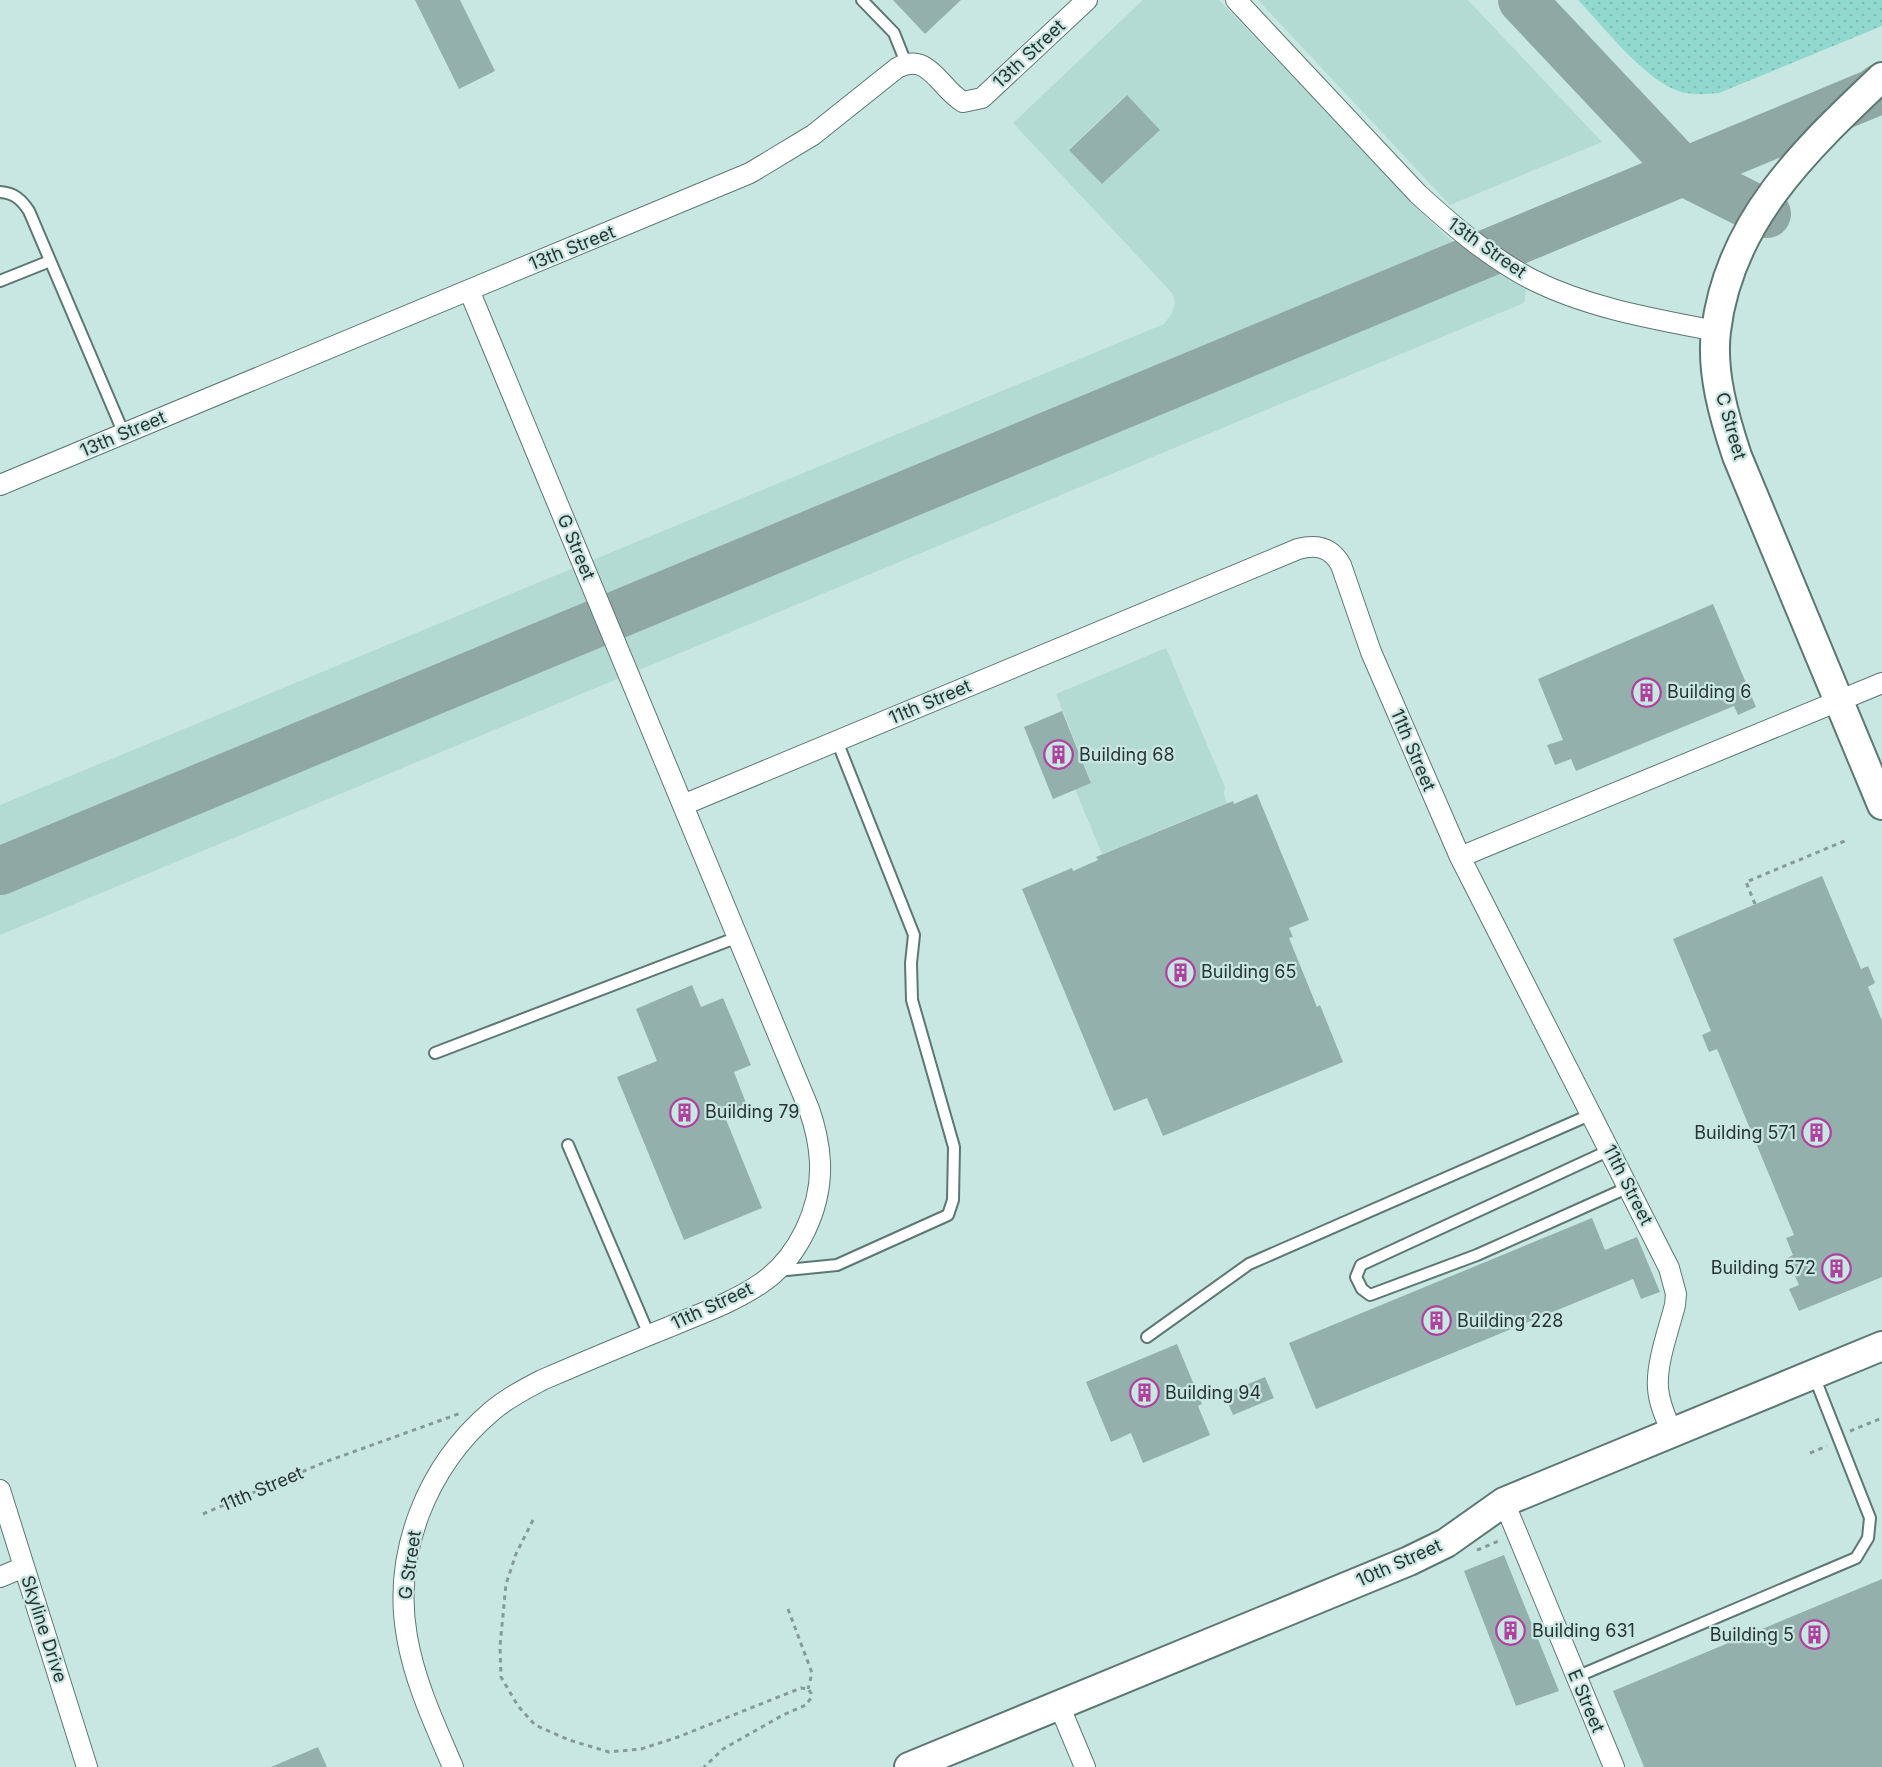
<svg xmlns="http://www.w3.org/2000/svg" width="1882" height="1767" font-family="Inter,sans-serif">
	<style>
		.built { fill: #b4dad4; fill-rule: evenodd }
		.park { fill: url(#park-dots) }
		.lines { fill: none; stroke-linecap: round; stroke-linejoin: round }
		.taxiway { stroke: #90a8a4; stroke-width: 48 }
		.building { fill: #94b0ac }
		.lane-casing { stroke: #5d7874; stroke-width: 14 }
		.street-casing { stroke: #5d7874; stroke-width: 22 }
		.secondary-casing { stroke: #5d7874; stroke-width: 32 }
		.path { stroke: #849b97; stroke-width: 3; stroke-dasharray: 4.5 4.5; stroke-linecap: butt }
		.lane { stroke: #fff; stroke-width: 10 }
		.street { stroke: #fff; stroke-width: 20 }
		.secondary { stroke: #fff; stroke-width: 28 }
		.labels { text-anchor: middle; stroke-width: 4.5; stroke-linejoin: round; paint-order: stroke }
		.street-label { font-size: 18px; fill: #283432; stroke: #c9e7e2 }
		.poi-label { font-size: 18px; fill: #283432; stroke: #c9e7e2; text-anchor: start }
	</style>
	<defs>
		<pattern id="park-dots" width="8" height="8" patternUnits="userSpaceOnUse" patternTransform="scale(1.5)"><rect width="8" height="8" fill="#91d9cf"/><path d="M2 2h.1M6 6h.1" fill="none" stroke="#7dbbb2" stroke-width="1.8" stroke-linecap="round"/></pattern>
	</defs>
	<rect width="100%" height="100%" fill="#c9e7e2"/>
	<path class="built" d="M1143 0H1219L1426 217 1457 246 1526 289 1524 303 0 935V805L1164 324 1172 313 1175 303 1173 294 1013 123ZM1126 95 1159 130 1102 184 1069 149Z
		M1258 0H1468L1602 142 1450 205Z
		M1166 648 1225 787 1224 794 1227 803 1102 854 1075 789 1091 782 1056 694Z"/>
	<path class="park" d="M1578 0H1882V26L1719 93C1707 94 1693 95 1681 92 1646 82 1604 27 1578 0Z"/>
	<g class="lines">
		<path class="taxiway" d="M1522 0 1684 172 1767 214
			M0 871 1873 93 1881 87"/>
	</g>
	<path class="building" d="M415 0H460L495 71 459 89Z
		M893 0H961L925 34Z
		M1127 95 1160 130 1102 184 1069 150Z
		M1713 604 1756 707 1738 715 1734 706 1576 771 1571 759 1555 765 1547 745 1563 740 1538 679Z
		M1062 711 1091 783 1053 799 1024 727Z
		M1257 794 1309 920 1289 928 1293 937 1289 938 1317 1007 1320 1005 1343 1062 1163 1136 1147 1098 1114 1111 1022 889 1072 868 1073 871 1098 860 1096 857 1233 801 1234 804Z
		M1822 876 1861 969 1868 966 1875 983 1868 987 1882 1021V1277L1799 1311 1789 1289 1799 1285 1787 1258 1793 1255 1786 1238 1794 1235 1717 1049 1709 1052 1702 1035 1711 1031 1673 939Z
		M692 985 701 1007 723 998 751 1065 734 1072 748 1108 725 1117 762 1208 684 1240 617 1077 657 1061 636 1009Z
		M1592 1218 1605 1250 1637 1237 1660 1292 1641 1299 1633 1279 1316 1409 1289 1343Z
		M1177 1344 1202 1404 1198 1406 1210 1435 1143 1463 1131 1433 1111 1442 1086 1382Z
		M1265 1377 1274 1398 1233 1415 1224 1394Z
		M1504 1555 1559 1691 1516 1706 1464 1571Z
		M1882 1579V1767H1644L1613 1691Z
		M318 1747 327 1767H271Z"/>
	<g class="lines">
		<defs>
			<path id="lane" d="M862 0 894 33 906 63
				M0 192C14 193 21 199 29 211L124 434
				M0 281 50 261
				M435 1053 738 937
				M568 1145 649 1335
				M1610 1150 1361 1265 1356 1277 1362 1289 1370 1295 1477 1255 1629 1187
				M777 1271 837 1265 948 1215 953 1200 954 1147 912 1000 911 963 914 935 837 741
				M1147 1337 1249 1264 1592 1114
				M1576 1677 1856 1558 1868 1538 1870 1518 1814 1376"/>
			<path id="street" d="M1236 0 1418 194C1453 226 1489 257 1531 279 1588 308 1654 319 1716 331
				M0 485 750 173 813 135 897 68C929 51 939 88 963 102L982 98 1087 0
				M683 805 1298 549C1317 544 1331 547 1341 565L1371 652 1460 857 1669 1268 1676 1294 1675 1305C1669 1329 1656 1363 1658 1388 1659 1404 1666 1418 1672 1433
				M1460 857 1882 683
				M0 1490 87 1767
				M1504 1502 1614 1767
				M0 1577 24 1567
				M1059 1705 1085 1767
				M453 1767C435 1725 415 1683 407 1637 392 1553 427 1466 492 1411 507 1398 525 1389 542 1380 584 1362 626 1344 669 1327 699 1314 732 1303 760 1284 798 1259 822 1208 820 1162 819 1144 815 1126 809 1109L469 290"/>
			<path id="secondary" d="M1882 77C1806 149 1729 221 1716 331 1711 372 1724 417 1737 456L1882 805
				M909 1767 1409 1561 1446 1543 1504 1502 1882 1346"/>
		</defs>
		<use href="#lane" class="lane-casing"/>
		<use href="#street" class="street-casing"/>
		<use href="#secondary" class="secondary-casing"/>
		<path class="path" d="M1755 904 1746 882 1847 840
			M1850 1431 1882 1418
			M1810 1453 1827 1446
			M203 1514 325 1462 461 1413
			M533 1520 516 1554 506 1584 500 1646 501 1677 518 1706 535 1725 569 1740 609 1752 641 1749 678 1737 801 1688 808 1689 811 1693V1698L806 1705 783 1715 723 1749 704 1767
			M1477 1550 1501 1540
			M788 1609 812 1673 808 1689"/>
		<use href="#lane" class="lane"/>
		<use href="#street" class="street"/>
		<use href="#secondary" class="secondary"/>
	</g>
	<defs>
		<symbol id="building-ring" viewBox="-11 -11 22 22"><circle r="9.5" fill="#c9e7e2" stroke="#b1419e" stroke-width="1.5"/><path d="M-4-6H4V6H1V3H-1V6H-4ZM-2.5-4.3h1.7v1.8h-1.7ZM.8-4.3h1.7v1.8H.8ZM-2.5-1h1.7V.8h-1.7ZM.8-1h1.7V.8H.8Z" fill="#b1419e"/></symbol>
	</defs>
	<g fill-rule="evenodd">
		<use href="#building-ring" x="1630" y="676" width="33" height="33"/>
		<use href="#building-ring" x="1042" y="738" width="33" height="33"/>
		<use href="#building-ring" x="1164" y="956" width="33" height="33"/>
		<use href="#building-ring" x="668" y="1096" width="33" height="33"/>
		<use href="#building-ring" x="1800" y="1116" width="33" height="33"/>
		<use href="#building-ring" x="1820" y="1252" width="33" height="33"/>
		<use href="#building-ring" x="1420" y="1304" width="33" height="33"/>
		<use href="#building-ring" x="1128" y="1376" width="33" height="33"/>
		<use href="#building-ring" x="1494" y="1614" width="33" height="33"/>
		<use href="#building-ring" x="1798" y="1618" width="33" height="33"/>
	</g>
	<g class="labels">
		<g class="street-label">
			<text transform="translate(1029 54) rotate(-43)" y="6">13th Street</text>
			<text transform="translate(572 248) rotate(-22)" y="6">13th Street</text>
			<text transform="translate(1487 248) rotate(35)" y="6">13th Street</text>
			<text transform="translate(1731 426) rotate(74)" y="6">C Street</text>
			<text transform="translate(123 434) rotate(-23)" y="6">13th Street</text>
			<text transform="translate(576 547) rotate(67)" y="6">G Street</text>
			<text transform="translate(930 702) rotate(-23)" y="6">11th Street</text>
			<text transform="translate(1413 750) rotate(67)" y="6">11th Street</text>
			<text transform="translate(1628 1185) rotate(63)" y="6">11th Street</text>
			<text transform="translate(712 1306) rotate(-25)" y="6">11th Street</text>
			<text transform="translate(262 1489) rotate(-23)" y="6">11th Street</text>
			<text transform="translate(1399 1563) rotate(-24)" y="6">10th Street</text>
			<text transform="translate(410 1565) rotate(-82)" y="6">G Street</text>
			<text transform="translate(44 1629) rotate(72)" y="6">Skyline Drive</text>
			<text transform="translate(1586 1701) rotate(67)" y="6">E Street</text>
		</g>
		<g class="poi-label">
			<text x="1667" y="698">Building 6</text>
			<text x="1079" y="761">Building 68</text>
			<text x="1201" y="978">Building 65</text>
			<text x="705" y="1118">Building 79</text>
			<text x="1796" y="1139" text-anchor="end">Building 571</text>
			<text x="1816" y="1274" text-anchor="end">Building 572</text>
			<text x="1457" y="1327">Building 228</text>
			<text x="1165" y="1399">Building 94</text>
			<text x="1532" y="1637">Building 631</text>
			<text x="1794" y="1641" text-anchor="end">Building 5</text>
		</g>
	</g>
</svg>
